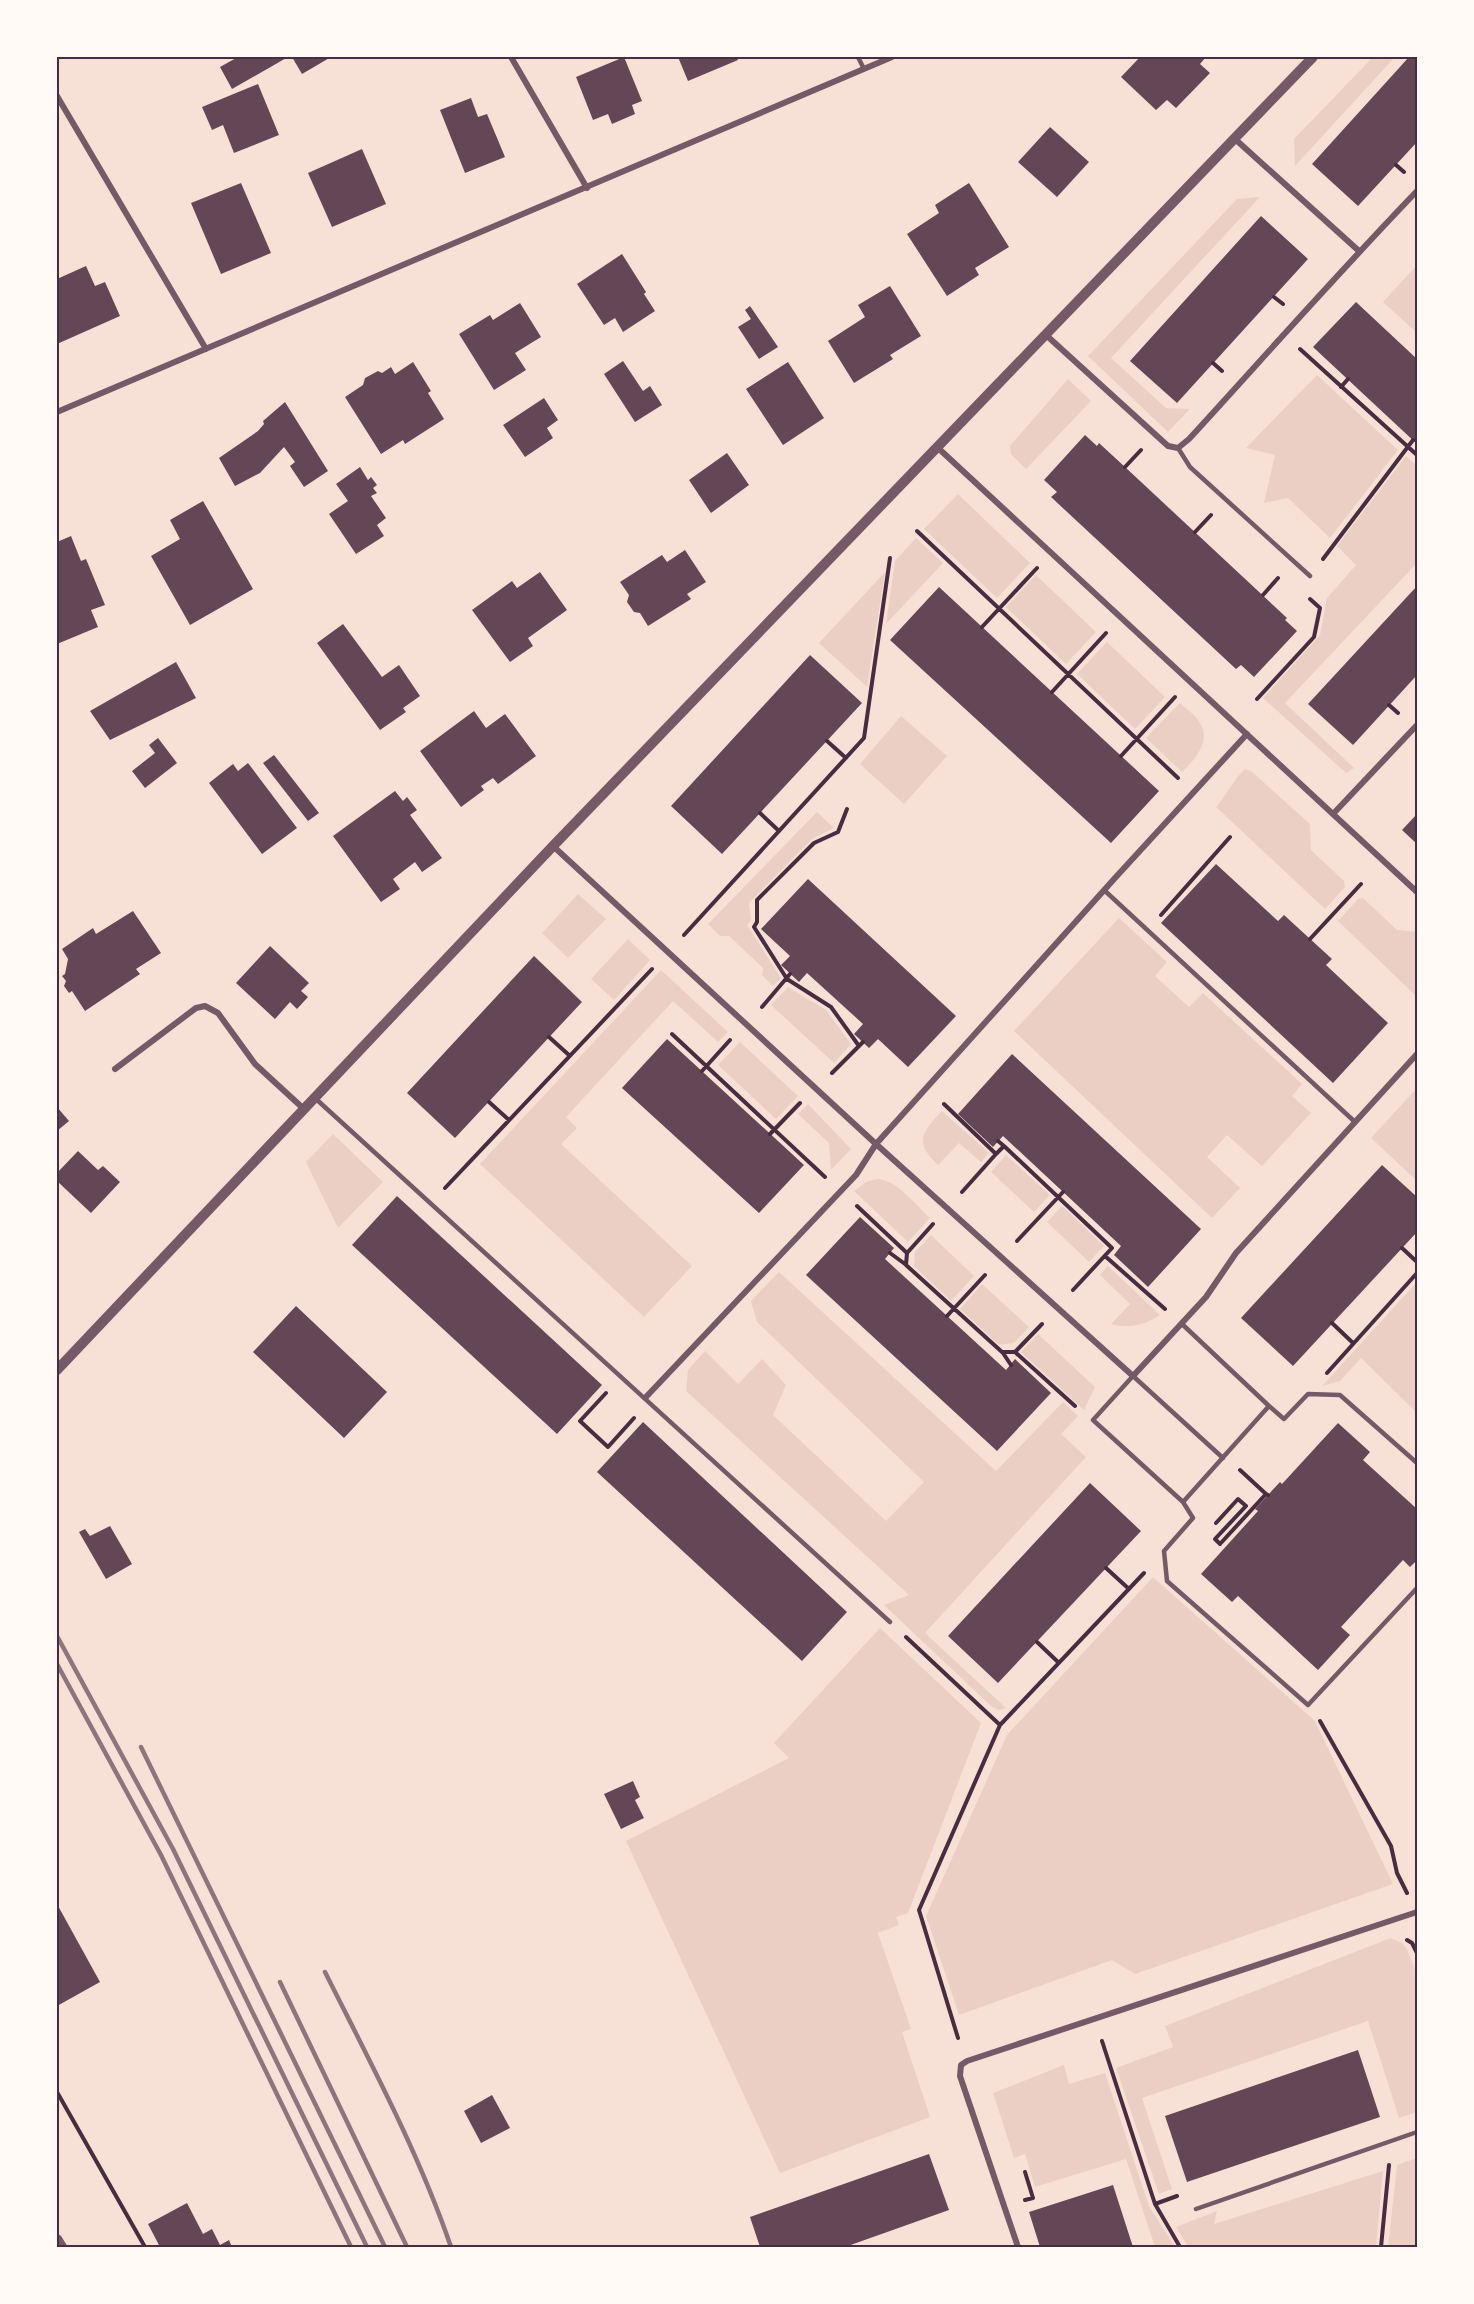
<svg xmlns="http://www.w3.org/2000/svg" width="1474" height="2304" font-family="'Space Grotesk',sans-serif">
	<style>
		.green { fill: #ebcfc5 }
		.building { fill: #644757 }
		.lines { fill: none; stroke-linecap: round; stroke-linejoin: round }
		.path { stroke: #4a2c40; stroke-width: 4 }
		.service { stroke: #755966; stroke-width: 4.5 }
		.minor { stroke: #755966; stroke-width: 6 }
		.tertiary { stroke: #755966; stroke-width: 10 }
		.rail { stroke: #8f747c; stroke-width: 4.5 }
		.neatline { fill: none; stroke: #4a2c40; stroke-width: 2 }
	</style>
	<rect width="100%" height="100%" fill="#f7e1d7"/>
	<path class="green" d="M1373 57H1395L1295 166 1294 139Z
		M1260 197 1111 358 1166 408 1190 409 1168 432 1088 356 1237 199Z
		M1417 265V333L1383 302Z
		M1317 375 1398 450 1330 538 1288 498 1264 503 1275 455 1246 448Z
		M1068 379 1091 401 1026 469 1011 454 1010 446Z
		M1406 456 1417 466V563L1285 703 1354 768 1346 773 1263 698 1320 635 1327 598 1356 565 1337 546Z
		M958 494 1030 563 997 598 924 529Z
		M916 538 943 563 886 624 895 561Z
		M885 572 867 687 819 643Z
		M1036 575 1096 632 1066 664 1006 607Z
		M1107 642 1165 697 1135 729 1077 674Z
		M1180 703C1186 709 1196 715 1200 723 1212 742 1194 760 1182 772L1146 738Z
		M901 716 947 756 904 804 860 764Z
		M1245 769 1251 771 1310 824 1311 850 1344 881 1345 887 1325 909 1216 807C1227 795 1232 781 1245 769Z
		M817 812 834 828 812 839 749 903 751 920 747 925 781 978 773 986 762 975 763 968 729 936H720L708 924Z
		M578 894 606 919 568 958 542 933Z
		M1363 898 1397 930 1417 932V997L1338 921 1358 899Z
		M1119 918 1167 962 1155 976 1189 1007 1203 993 1302 1084 1292 1096 1311 1113 1262 1166 1227 1135 1207 1157 1240 1188 1212 1218 1014 1031Z
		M628 939 650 960 614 1000 591 979Z
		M661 970 728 1032 718 1042 673 1001 566 1117 577 1128 561 1144 692 1266 644 1317 480 1164Z
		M788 987 826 1010 851 1044 834 1063 771 1005Z
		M740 1042 798 1096 776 1119 718 1065Z
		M1417 1088V1181L1371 1138Z
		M808 1104 851 1149 831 1170 829 1143 798 1114Z
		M942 1111 989 1153 981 1162 959 1143 938 1165C914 1142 921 1133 942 1111Z
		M333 1134 383 1182 338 1228 306 1162Z
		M1006 1155 1050 1195 1034 1212 991 1172Z
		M878 1179C898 1181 916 1205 930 1218L908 1242 854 1191 868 1181Z
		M1062 1206 1104 1246 1089 1262 1047 1222Z
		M931 1235 974 1276 951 1301 914 1266 915 1252Z
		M1108 1266 1160 1315C1145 1325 1128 1329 1111 1324L1130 1304 1100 1275Z
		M779 1272 996 1471 1063 1402 1078 1416 1061 1434 1086 1457 925 1633 1006 1708 999 1710 992 1707 884 1605 909 1595 686 1391 688 1370 705 1351 738 1384 762 1359 786 1385 773 1415 886 1521 924 1482 757 1322 751 1301Z
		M1417 1282V1413L1361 1358 1340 1381 1322 1386Z
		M982 1284 1029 1327 1014 1343 999 1345 960 1309Z
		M1038 1334 1095 1387 1084 1410 1021 1352Z
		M1153 1577 1315 1721 1393 1884 1135 1974 1112 1960 959 2015 926 1916 1007 1735Z
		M880 1628 981 1723 908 1913 896 1917 899 1925 878 1933 911 2029 902 2032 930 2117 780 2173 626 1841 789 1758 774 1743Z
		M1391 1938 1402 1943 1407 1949 1417 1975V2112L1399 2118 1368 2021 1142 2098 1172 2189 1159 2194 1116 2068 1173 2047 1165 2026Z
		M1064 2065 1069 2084 1105 2073 1149 2206 1175 2247H1155L1126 2159 1035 2187 1025 2154 1014 2158 993 2093Z
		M1417 2158V2247H1388L1397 2165Z
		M1383 2171 1376 2247H1188L1176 2227 1217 2211 1214 2224Z"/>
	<path class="building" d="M238 57H288L232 89 220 67Z
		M292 57H331L302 74Z
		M624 57 642 101 632 105 635 114 612 124 608 114 593 120 576 77Z
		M678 57H737L738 60 688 81Z
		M1140 57H1206L1200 64 1210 73 1176 108 1167 100 1156 110 1121 77Z
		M1409 57H1417V142L1358 206 1312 164Z
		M258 84 279 135 234 153 223 125 212 130 202 107Z
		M471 98 478 117 487 114 505 157 465 173 440 110Z
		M1050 127 1089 162 1057 197 1018 162Z
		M362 149 386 204 332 227 308 173Z
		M241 183 271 253 221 274 191 203Z
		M969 183 1009 247 975 268 979 275 947 296 907 234 939 213 935 205Z
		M1261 216 1308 259 1177 403 1130 361Z
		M622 254 646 292 644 294 655 311 623 332 615 318 604 325 577 284Z
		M86 266 95 286 105 282 120 316 57 344V279Z
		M890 286 921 336 890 355 893 359 854 383 828 341 865 317 858 305Z
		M1356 302 1417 359V444L1313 347Z
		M520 303 541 337 515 353 526 370 494 390 459 334 490 315 493 320Z
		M750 306 778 347 759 359 738 327 751 319 745 310Z
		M623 361 643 391 650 386 662 405 635 422 604 374Z
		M413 362 431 391 428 393 444 419 405 444 403 440 381 454 345 397 363 385 365 378 378 371 382 373 391 367 395 374Z
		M788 362 824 418 783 445 746 389Z
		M544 398 558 420 547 428 553 438 525 457 503 425Z
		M285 402 328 471 304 487 290 466 295 462 284 447 260 473 235 486 219 458 258 431 264 424 263 421Z
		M1085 435 1097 446 1099 443 1125 467 1287 618 1285 620 1297 631 1254 677 1241 665 1236 669 1051 497 1057 492 1044 480Z
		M727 453 749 485 711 513 689 480Z
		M360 467 368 480 371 477 377 485 373 488 377 493 371 496 386 518 377 525 384 536 356 554 329 514 348 501 336 484Z
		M203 501 253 589 190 625 151 556 180 539 170 520Z
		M71 536 81 561 86 559 105 605 91 610 98 627 57 644V542Z
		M685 550 706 582 687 594 691 599 648 626 640 613 634 612 627 602 629 595 620 582 662 555 667 562Z
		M540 572 567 610 528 638 533 646 510 662 472 610 512 581 517 588Z
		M1417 586V675L1353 745 1308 704Z
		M939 587 1159 791 1111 843 890 640Z
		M343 624 382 677 399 665 420 696 403 708 406 712 380 730 317 643Z
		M810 655 862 703 722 854 671 806Z
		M176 662 196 698 110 740 90 711Z
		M474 711 486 728 505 714 536 756 498 784 493 778 481 786 484 790 461 807 420 751Z
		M158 738 177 763 145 788 132 771 155 753 149 745Z
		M274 755 319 813 308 821 263 763Z
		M248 763 297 828 262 854 209 783 233 764 238 771Z
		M395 791 403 801 407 797 417 810 410 815 442 858 422 872 415 862 393 879 400 889 381 902 333 836Z
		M1417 814V844L1402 830Z
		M1216 864 1278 921 1284 915 1332 959 1326 965 1388 1023 1333 1083 1161 923Z
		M808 879 956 1016 908 1067 878 1039 869 1048 854 1034 863 1024 807 973 799 982 781 965 790 956 761 929Z
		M133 911 161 953 136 969 140 974 85 1011 72 991 69 993 64 986 66 981 62 976 65 974 68 959 62 949 93 928 96 934Z
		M270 946 309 983 301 991 308 997 297 1009 290 1002 275 1019 236 983Z
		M534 956 582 1002 455 1138 407 1093Z
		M667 1039 804 1165 759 1213 622 1088Z
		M1012 1054 1201 1229 1148 1287 1114 1255 1121 1246 1003 1136 993 1147 958 1114Z
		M57 1107 69 1121 57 1131Z
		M78 1151 98 1170 103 1166 120 1182 91 1213 57 1181V1173Z
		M1382 1165 1417 1197V1232L1293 1366 1241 1318Z
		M397 1196 602 1385 557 1434 352 1245Z
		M860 1217 894 1248 885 1259 1006 1370 1015 1359 1051 1393 997 1451 806 1275Z
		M296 1306 387 1392 344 1438 253 1352Z
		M643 1422 847 1612 802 1661 597 1472Z
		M1338 1423 1370 1452 1363 1460 1417 1509V1560L1410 1567 1403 1560 1341 1627 1350 1635 1318 1670 1238 1596 1232 1602 1201 1574 1258 1511 1255 1509 1268 1495 1280 1482 1282 1484Z
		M1090 1483 1141 1531 998 1683 948 1636Z
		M110 1526 132 1564 106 1579 79 1532 85 1529 90 1536Z
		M633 1781 640 1797 635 1800 644 1818 621 1829 604 1794Z
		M57 1904 100 1982 57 2006Z
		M1358 2050 1380 2117 1187 2182 1165 2116Z
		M492 2095 510 2128 481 2143 464 2111Z
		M929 2154 949 2210 845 2247H760L750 2217Z
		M1113 2185 1133 2247H1040L1029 2212Z
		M187 2203 203 2234 212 2229 220 2245 229 2240 232 2247H160L148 2224Z"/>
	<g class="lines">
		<path class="path" d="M1396 165 1404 172
			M1274 297 1283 304
			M1300 349 1417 455
			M1213 363 1222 371
			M1341 387 1348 379
			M1125 467 1141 450
			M917 531 1178 778
			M1195 532 1211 515
			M1323 559 1413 440
			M1263 595 1278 578
			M982 627 1037 568
			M1052 692 1106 633
			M1257 699 1314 637 1320 608 1310 599
			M1389 705 1398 713
			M827 741 846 758
			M1121 756 1175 697
			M847 809 838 832 814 843 757 900V922L754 927 787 979 831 1007 859 1046
			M760 813 779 831
			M1161 915 1230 837
			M684 935 864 738 890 558
			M1310 939 1361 884
			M762 1007 790 974
			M672 1034 825 1177
			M549 1037 570 1056
			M702 1071 730 1040
			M832 1073 863 1042
			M489 1102 509 1120
			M944 1104 996 1154 1004 1146 1112 1248 1073 1290
			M770 1134 800 1103
			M998 1141 1004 1146
			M445 1188 652 969
			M962 1192 996 1154
			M857 1206 907 1253 906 1265 1002 1352H1015L1075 1406
			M1017 1241 1063 1192
			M1402 1248 1417 1262
			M890 1253 905 1264
			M907 1253 933 1224
			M1105 1256 1165 1309
			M947 1316 985 1275
			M1332 1323 1353 1343
			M1015 1352 1042 1324
			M1003 1353 1011 1365
			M1327 1373 1417 1273
			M606 1393 580 1421 608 1447 634 1418
			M1240 1470 1266 1494
			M1216 1523 1238 1499 1246 1506 1215 1539 1220 1544 1266 1494 1268 1495
			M1106 1568 1129 1589
			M906 1637 1000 1725 919 1910 958 2038
			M1037 1642 1058 1662
			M1320 1721 1391 1846 1397 1873 1407 1893
			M1000 1725 1144 1573
			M1407 1940 1412 1943 1417 1953
			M1102 2041 1155 2204 1180 2247
			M57 2092 145 2247
			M1025 2200 1033 2198 1025 2172
			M1155 2204 1177 2196
			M1381 2247 1389 2165"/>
		<path class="service" d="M858 57 864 69
			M1178 448 1190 467 1310 576
			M1104 890 1355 1122
			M316 1099 890 1622
			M1182 1324 1269 1406 1183 1502 1093 1420 1133 1376 1223 1458
			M1269 1406 1284 1419 1308 1394 1340 1395 1417 1463
			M1183 1502 1193 1518 1164 1551 1167 1581 1308 1705 1417 1588
			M1196 2209 1417 2132"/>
		<path class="minor" d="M511 57 587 188
			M57 96 206 349
			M1235 139 1359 251
			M1046 335 1168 446 1178 448 1189 439C1265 356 1339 272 1417 191
			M57 412 892 57
			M937 447 1417 892
			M1333 814 1417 725
			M553 846 876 1144 1133 1376 1206 1297 1236 1253 1417 1054
			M115 1069 196 1008 205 1006 218 1013 255 1064 305 1110
			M646 1397 856 1175 876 1144 1115 878 1247 734
			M1018 2247 960 2076 961 2065 967 2061 1417 1912"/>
		<path class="tertiary" d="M57 1370 553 846 1313 57
			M57 2239 62 2247"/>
		<path class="rail" d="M57 1636 173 1849 367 2247
			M57 1664 161 1855 351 2247
			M141 1747 385 2247
			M325 1972C370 2062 418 2151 451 2247
			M280 1982 407 2247"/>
	</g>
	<rect width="1474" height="2304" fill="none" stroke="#fffaf5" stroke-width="117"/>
	<rect x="58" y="58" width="1358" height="2188" class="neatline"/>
</svg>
